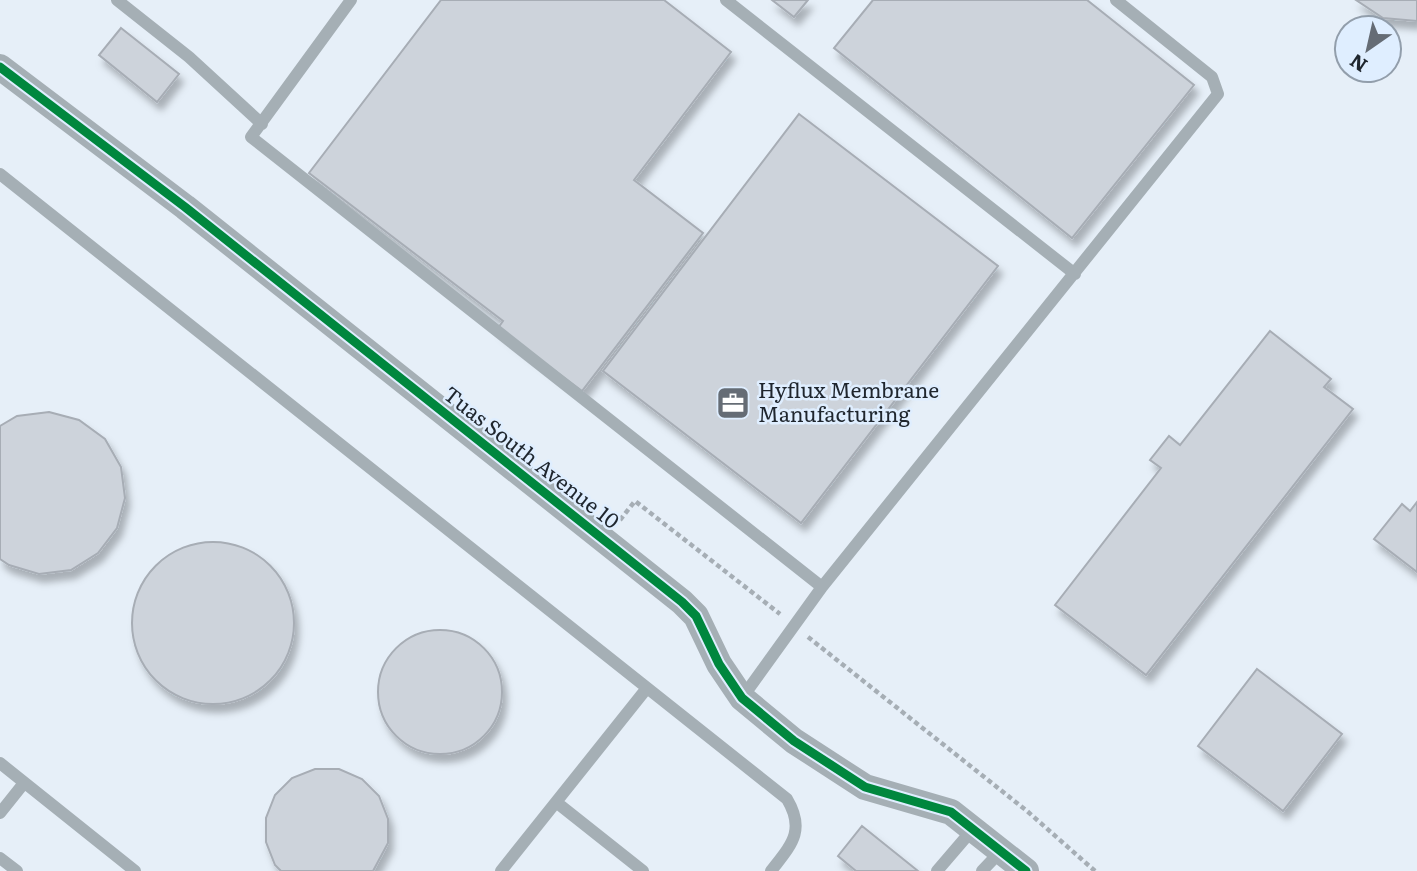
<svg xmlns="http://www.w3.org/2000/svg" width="1417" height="871" font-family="Literata,serif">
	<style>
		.building { fill: #cdd3db; stroke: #a7adb5; stroke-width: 2; filter: url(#shadow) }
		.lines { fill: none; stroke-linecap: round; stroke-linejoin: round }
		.path { stroke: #a6aeb5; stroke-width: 4.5; stroke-dasharray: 5 3.5; stroke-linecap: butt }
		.lane { stroke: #a5afb5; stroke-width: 12 }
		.street { stroke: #a5afb5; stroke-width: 26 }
		.cycleway-casing { stroke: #dfeeff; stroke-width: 13 }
		.cycleway { stroke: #00873e; stroke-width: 9 }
		.labels { text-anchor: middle; stroke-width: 5; stroke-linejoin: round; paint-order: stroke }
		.poi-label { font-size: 21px; fill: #1f262e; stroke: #dfeeff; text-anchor: start }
		.street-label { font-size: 21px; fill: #1f262e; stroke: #dfeeff }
	</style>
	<defs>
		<filter id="shadow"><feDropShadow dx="4.5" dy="8" stdDeviation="3.5" flood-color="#0004"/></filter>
	</defs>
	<rect width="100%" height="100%" fill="#e6eff8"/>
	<path class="building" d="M441 0H664L731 52 634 180 703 233 582 391 498 328 503 321 309 173Z
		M772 0H808L794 17Z
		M873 0H1087L1194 85 1072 238 834 48Z
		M1356 0H1417V21L1383 18Z
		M121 28 179 74 157 102 99 55Z
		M799 114 998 266 801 523 603 371Z
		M1270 331 1331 379 1324 387 1353 409 1146 675 1055 605 1161 468 1150 460 1169 436 1180 445Z
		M49 412 79 420 105 439 121 467 125 498 117 528 98 553 71 570 39 574 9 565 0 559V426L17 416Z
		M1417 502V572L1374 539 1402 504 1410 511Z
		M132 623a81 81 0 1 1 162 0a81 81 0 1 1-162 0Z
		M378 692a62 62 0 1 1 124 0a62 62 0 1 1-124 0Z
		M1257 669 1342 734 1283 811 1198 746Z
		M315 769H339L362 779 379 796 388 819V843L373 871H281L275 865 266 842V818L275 795 292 778Z
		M862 826 918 871H856L838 856Z"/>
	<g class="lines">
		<path class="path" d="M620 520 635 501 780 614
			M808 637 1027 811 1095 871"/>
		<path class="lane" d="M117 0 189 57 262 124
			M351 0 251 137 822 587
			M726 0 1075 274
			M0 174 787 799C806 831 791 845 771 871
			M742 698 822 587 1218 94 1212 77 1116 0
			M0 763 135 871
			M556 802 643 871
			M0 813 24 783
			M0 858 17 871
			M501 871 647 688
			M937 871 973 829
			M982 871 1001 851"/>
		<path class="street" d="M0 67 185 207 682 602 696 616 719 664 742 698 794 741 865 787 951 812 1026 871"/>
		<defs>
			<path id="cycleway" d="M0 67 185 207 682 602 696 616 719 664 742 698 794 741 865 787 951 812 1026 871"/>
		</defs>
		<use href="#cycleway" class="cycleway-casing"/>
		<use href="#cycleway" class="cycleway"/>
	</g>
	<defs>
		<symbol id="office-square" viewBox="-11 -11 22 22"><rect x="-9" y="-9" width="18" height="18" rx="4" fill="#656c75" stroke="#dfeeff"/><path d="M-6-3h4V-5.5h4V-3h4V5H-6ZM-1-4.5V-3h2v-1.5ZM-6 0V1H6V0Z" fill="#fff"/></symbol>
	</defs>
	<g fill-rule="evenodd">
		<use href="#office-square" x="714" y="384" width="38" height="38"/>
	</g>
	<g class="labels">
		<g class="poi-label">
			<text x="758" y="398">Hyflux Membrane<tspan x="758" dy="24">Manufacturing</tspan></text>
		</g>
		<g class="street-label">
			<text transform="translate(531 458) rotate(38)" y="7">Tuas South Avenue 10</text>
		</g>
	</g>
	<g transform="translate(1368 49) rotate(214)"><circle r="33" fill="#dfeeff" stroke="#929eab" stroke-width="2"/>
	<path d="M0-5L12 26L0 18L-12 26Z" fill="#656c75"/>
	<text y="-10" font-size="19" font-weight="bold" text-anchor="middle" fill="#1f262e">N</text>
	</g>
</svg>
